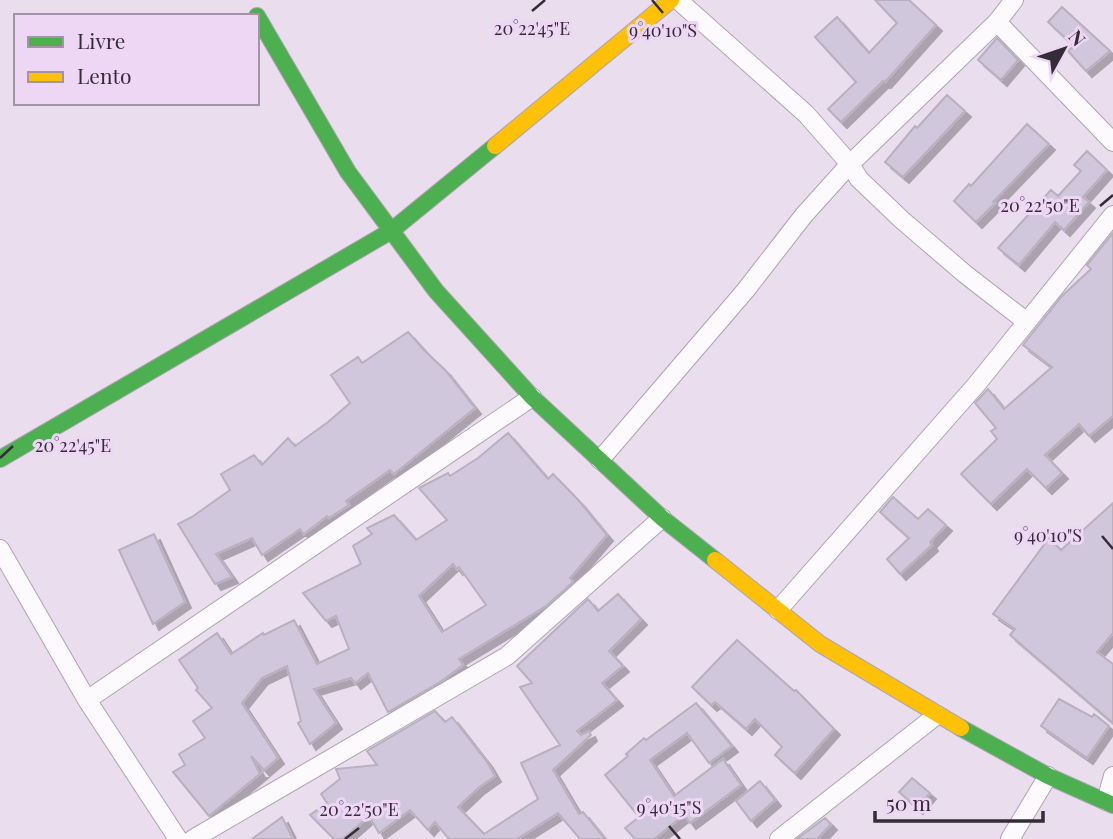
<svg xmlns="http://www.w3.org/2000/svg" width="1113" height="839" font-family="'Playfair Display',serif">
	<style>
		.building { fill: #d1c7dc; stroke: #b8b0bf; stroke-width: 2; fill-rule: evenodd; filter: url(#shadow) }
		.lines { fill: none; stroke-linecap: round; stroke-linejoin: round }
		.street-casing { stroke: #aea4b0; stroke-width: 20 }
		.fast-casing { stroke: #aea4b0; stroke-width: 18 }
		.slow-casing { stroke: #aea4b0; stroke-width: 18 }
		.street { stroke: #fcfafc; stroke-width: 18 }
		.fast { stroke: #4caf50; stroke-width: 16 }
		.slow { stroke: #ffc107; stroke-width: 16 }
		.ticks { fill: none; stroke: #352c38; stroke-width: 2.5 }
		.ticks-label { font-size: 18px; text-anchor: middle; fill: #352c38; stroke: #eed6f5; stroke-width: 6; stroke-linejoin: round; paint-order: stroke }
	</style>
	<defs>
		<filter id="shadow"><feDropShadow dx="6" dy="6" stdDeviation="0" flood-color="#0004"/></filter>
	</defs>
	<rect width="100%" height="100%" fill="#eaddee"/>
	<path class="building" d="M875 0H909L936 25 885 82 883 81 841 122 828 109 856 82 815 37 837 17 869 53 897 23Z
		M1062 7 1110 51 1086 71 1068 51 1074 46 1048 22Z
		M997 38 1018 60 1001 80 978 60Z
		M947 95 965 111 903 177 885 162 915 126 917 128Z
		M1027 124 1049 144 993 202 995 203 976 222 954 201 969 184 971 186Z
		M1087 151 1107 170 1083 197 1089 202 1064 230 1055 222 1019 265 998 248 1051 190 1058 196 1081 171 1074 165Z
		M1113 233V416L1089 436 1079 424 1045 455 1062 473 1046 488 1027 469 991 504 961 474 997 439 991 431 996 428 975 403 988 389 1004 409 1052 367 1023 345 1062 296 1091 269 1087 265Z
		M408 332 425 351 445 370 475 408 394 474 390 470 346 501 349 505 329 518 327 516 304 534 300 529 262 555 252 538 216 554 232 577 215 584 178 524 192 517 230 490 221 474 254 455 262 465 288 438 295 446 328 422 350 403 331 375 358 357 362 363Z
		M508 433 548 479 553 474 579 501 607 535 570 578 573 582 546 606 459 659 463 665 440 682 388 712 368 673 355 683 351 678 314 689 336 723 310 744 298 723 301 721 287 666 262 678 242 703 278 758 264 770 251 756 259 772H262L209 816 173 772 185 765 179 754 205 738 193 721 212 708 196 690 198 688 179 660 217 633 231 654 263 633 264 635 294 620 317 664 349 649 336 616 326 621 303 593 361 564 353 546 372 534 367 528 394 515 416 540 447 520 419 488 448 473 450 476 478 458ZM453 564 457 569 459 567 486 605 442 632 419 596Z
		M893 497 918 519 928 509 946 525 930 542 932 545 900 574 887 559 909 538 880 512Z
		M1113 503V633L1097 652 1113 664V723L1010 635 1015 629 993 614 1049 538 1061 550Z
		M154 534 185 602 153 624 119 550Z
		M618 594 641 619 609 651 623 666 602 683 617 700 577 731 581 735 589 731 591 735 553 770 579 814 583 812 605 839H580L558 813 517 839H449L435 822 428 830 410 810 379 833 369 816 343 839H334L310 815 327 803 321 794 340 779 336 769 377 765 367 751 435 711 445 722 452 717 487 762 495 776 478 788 458 807 484 834 538 799 521 763 560 745 520 687 532 683 517 666 588 599 598 611Z
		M737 640 794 691 796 690 834 729 795 773 775 755 782 747 755 719 746 729 715 702 711 705 692 687Z
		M1059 699 1092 717 1094 714 1109 726 1087 758 1041 726Z
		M696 703 732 746 709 763 687 733 650 760 674 796 723 759 741 785 690 823 684 815 654 839H635L625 828 639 817 605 775 628 756 626 754 644 738 646 740Z
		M912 778 930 793 917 808 899 792Z
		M760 781 775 800 751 821 736 801Z
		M282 817 293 839H252Z
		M825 818 831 824 817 839H797Z"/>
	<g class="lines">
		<defs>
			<path id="street" d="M678 0 806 114 850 164 859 179 902 220 965 274 1027 322
				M997 22 1113 142
				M600 460 745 291 804 215 850 164 997 22 1014 0
				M0 549 87 700 178 839
				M778 610 976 385 1113 215
				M87 700 532 397
				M1106 801 1113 776
				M193 839 507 656 662 518
				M779 839 937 715
				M1010 839 1048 776"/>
			<path id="fast" d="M257 16 348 172 436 291 532 397 662 518 715 560
				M0 459 391 231 495 146
				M961 728 1048 776 1113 805"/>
			<path id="slow" d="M495 146 671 0
				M715 560 820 644 961 728"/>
		</defs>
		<use href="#street" class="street-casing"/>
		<use href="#fast" class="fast-casing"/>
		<use href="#slow" class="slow-casing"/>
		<use href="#street" class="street"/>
		<use href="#fast" class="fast"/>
		<use href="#slow" class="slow"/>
	</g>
	<path class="ticks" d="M652 0 663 13M532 11 545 0M1100 206 1113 195M0 458 13 446M1102 536 1113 549M669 826 680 839M345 839 359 828"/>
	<g class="ticks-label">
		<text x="532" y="35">20°22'45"E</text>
		<text x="663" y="37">9°40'10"S</text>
		<text x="1040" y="212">20°22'50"E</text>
		<text x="73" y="452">20°22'45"E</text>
		<text x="1048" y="542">9°40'10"S</text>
		<text x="669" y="814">9°40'15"S</text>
		<text x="359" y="816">20°22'50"E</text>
	</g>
	<rect x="14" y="14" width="245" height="91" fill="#eed6f5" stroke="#a492a9" stroke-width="2"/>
	<rect x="28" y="37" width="35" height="10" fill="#4caf50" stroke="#a492a9" stroke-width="2"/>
	<text x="77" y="49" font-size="21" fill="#352c38">Livre</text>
	<rect x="28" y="72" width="35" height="10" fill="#ffc107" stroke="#a492a9" stroke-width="2"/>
	<text x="77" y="84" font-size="21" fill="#352c38">Lento</text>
	<g transform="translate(1064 49) rotate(50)" stroke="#eed6f5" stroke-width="5" paint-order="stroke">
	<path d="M0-5L12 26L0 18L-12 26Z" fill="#352c38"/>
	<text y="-10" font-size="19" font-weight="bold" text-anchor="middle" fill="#352c38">N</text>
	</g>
	<path d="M875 811v10h168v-10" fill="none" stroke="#352c38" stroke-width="3.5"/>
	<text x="886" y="811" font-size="21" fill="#352c38" stroke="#eed6f5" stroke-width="5" paint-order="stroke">50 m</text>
</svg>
